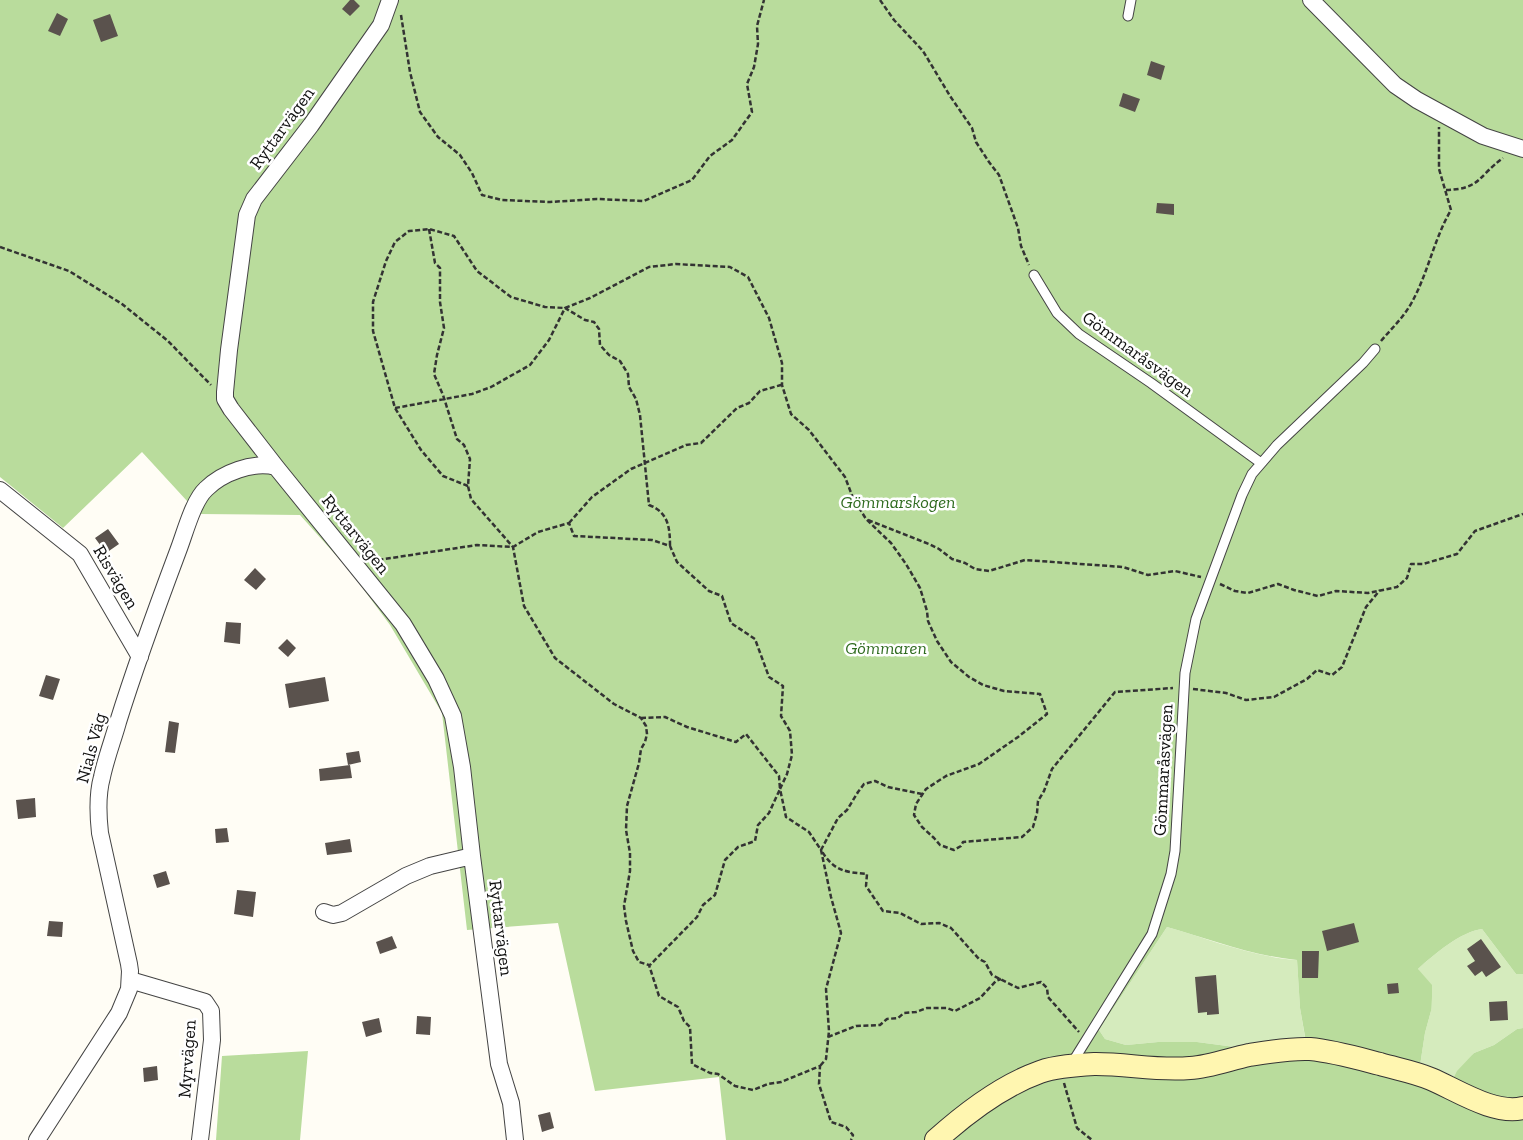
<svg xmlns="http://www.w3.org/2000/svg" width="1523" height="1140" font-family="'Zilla Slab',serif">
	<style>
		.green { fill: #d5ebbd }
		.forest { fill: #b9dc9c; fill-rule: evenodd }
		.building { fill: #5a524d }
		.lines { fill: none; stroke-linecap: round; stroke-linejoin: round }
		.lane-casing { stroke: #444; stroke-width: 11 }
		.street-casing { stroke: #444; stroke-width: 18 }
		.secondary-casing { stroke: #333; stroke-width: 24 }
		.path { stroke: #333; stroke-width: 2.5; stroke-dasharray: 5 2.5; stroke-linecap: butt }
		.lane { stroke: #fff; stroke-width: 9 }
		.street { stroke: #fff; stroke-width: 16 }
		.secondary { stroke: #fff6b0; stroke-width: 22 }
		.labels { text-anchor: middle; stroke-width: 5; stroke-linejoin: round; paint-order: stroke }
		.street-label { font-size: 18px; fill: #111; stroke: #fff }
		.park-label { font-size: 18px; font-style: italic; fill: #2f6b1f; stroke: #fff }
	</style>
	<rect width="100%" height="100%" fill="#fffdf5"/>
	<path class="green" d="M1167 927C1209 939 1253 957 1297 960L1300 1008 1306 1043 1235 1047 1197 1042H1158L1126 1045 1105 1039 1099 1030Z
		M1482 929 1516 974H1523V1028L1517 1029 1494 1045 1474 1053 1451 1083 1419 1072 1425 1033 1431 1011 1418 969C1433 955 1462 931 1482 929Z"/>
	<path class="forest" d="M0 0H1523V974H1516L1482 929C1462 931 1433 955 1418 969L1432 985V997L1431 1011 1425 1033 1419 1072 1451 1083 1457 1071 1474 1053 1494 1045 1517 1029 1523 1028V1140H726L719 1077 595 1091 558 923 467 930 442 713 390 625 350 571 300 515 199 514 142 452 63 528 0 477ZM1167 927C1209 939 1253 956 1297 960L1300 1008 1306 1042 1235 1047 1197 1042H1158L1126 1045 1105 1039 1099 1030Z
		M308 1051 300 1140H216L222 1056Z"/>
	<path class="building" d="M350 0H354L360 6 350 16 342 9Z
		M57 13 68 19 60 36 48 31Z
		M110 14 118 36 101 42 93 20Z
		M1151 61 1165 66 1161 80 1147 75Z
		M1123 93 1140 99 1135 112 1119 106Z
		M1157 203 1174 204V215L1156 213Z
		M108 529 119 544 106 553 95 538Z
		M255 568 266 579 256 590 244 580Z
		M226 622 241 623 240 644 224 642Z
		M287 639 296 648 288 657 278 648Z
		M46 675 60 679 53 700 39 696Z
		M325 677 329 701 289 708 285 684Z
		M169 721 179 723 175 753 165 752Z
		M359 751 361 762 348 765 346 753Z
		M350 765 352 778 320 781 319 769Z
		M35 798 36 817 18 819 16 800Z
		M227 828 229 842 216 843 215 829Z
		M350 839 352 852 327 855 325 843Z
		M166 871 170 884 157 888 153 875Z
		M237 890 256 892 253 917 234 914Z
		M49 921 63 922 62 937 47 936Z
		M1354 923 1359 942 1327 951 1322 931Z
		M392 936 397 948 380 954 376 942Z
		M1481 939 1501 967 1486 977 1482 971 1475 976 1467 966 1475 961 1467 949Z
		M1302 951H1319L1318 978H1302Z
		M1216 975 1219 1014 1207 1015V1012L1198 1013 1195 977Z
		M1398 983 1399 993 1388 994 1387 984Z
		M1507 1001 1508 1020 1490 1021 1489 1002Z
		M417 1016 431 1017 430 1035 416 1034Z
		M379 1018 382 1032 366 1037 362 1022Z
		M157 1066 158 1080 144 1082 143 1068Z
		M550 1112 554 1128 542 1132 538 1115Z"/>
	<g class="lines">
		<defs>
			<path id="lane" d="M1128 16 1131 0
				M1034 275 1057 313 1079 334 1151 383 1261 463
				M1072 1063 1152 934 1171 874 1175 851 1185 673 1196 619 1242 495 1252 474 1277 445 1363 363 1375 349"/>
			<path id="street" d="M390 0 381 25 311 125 254 199 247 215 229 350 225 392V399L231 409 276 467 403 624 436 679 453 716 462 767 472 856 499 1064 511 1103 515 1140
				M1311 0 1395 85 1417 100 1483 136 1523 149
				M0 490 80 554 140 657
				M324 912 333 915 342 913 406 876 430 866 472 856
				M130 980 205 1002 211 1011 212 1040 200 1140
				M37 1140 119 1013 129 989 130 971 129 964 100 833C98 815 97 795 102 777 106 758 113 740 118 722 136 664 157 607 178 551 185 533 193 501 206 489 222 473 253 461 276 467"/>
			<path id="secondary" d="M936 1140C966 1113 1001 1086 1040 1072 1057 1066 1078 1065 1096 1064 1128 1064 1158 1071 1190 1068 1210 1067 1230 1059 1249 1055 1268 1052 1290 1048 1310 1049 1333 1051 1357 1058 1380 1064 1397 1069 1415 1072 1431 1079 1457 1090 1494 1115 1523 1108"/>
		</defs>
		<use href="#lane" class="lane-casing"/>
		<use href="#street" class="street-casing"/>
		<use href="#secondary" class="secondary-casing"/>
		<path class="path" d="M880 0 894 20 923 51 950 96 972 128 976 142 989 162 999 175 1018 228 1021 246 1029 265
			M401 15 410 72 420 112 438 137 460 155 472 173 482 195 502 200 550 202 597 199 644 201 692 180 710 156 732 140 752 112 747 84 754 67 758 44 757 26 764 0
			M1446 190C1481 189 1478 176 1503 158
			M429 229 435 263 440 268V302L444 328 437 355 434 374 443 395 457 439 464 445 470 459 468 486 471 499 513 547 524 606 555 658 614 704 641 718 646 726 647 734 645 742 641 749 639 763 627 806 626 830 630 853V871L624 906 626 921 633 951 639 962 649 965 659 996 678 1007 684 1021 690 1027 692 1064 710 1073 718 1074 735 1086 753 1090 768 1084 781 1082 820 1066 819 1084 831 1122 846 1127 853 1135 851 1140
			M0 247 69 271 122 304 168 341 211 385
			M1381 341C1392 328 1404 317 1412 302 1428 273 1434 239 1451 210L1439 169V127
			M395 408 472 394 491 387 530 365 549 340 565 308 585 320 594 322 599 329 600 345 609 355 620 361 628 374 629 387 636 399 640 415 649 505C668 512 670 527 670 546
			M468 486 443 476 421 450 395 408 373 331V302L386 261 395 242 409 231 429 229 454 236 477 271 511 297 545 307 565 308 590 298 649 267 676 264 730 267 748 277 769 318 782 363V385L791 414 809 430 845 477 853 498 866 519 891 543 906 564 920 588 927 611 928 621 937 641 951 662 969 677 983 685 1004 691 1040 694 1047 714 1018 737 979 764 946 776 926 789 916 804 914 815 922 827 934 838 940 845 954 850 961 846 963 842 1022 837 1033 827 1037 813 1038 801 1044 791 1052 769 1115 692 1173 688
			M868 520 929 544 939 549 952 559 965 563 975 569 989 571 1025 560 1123 567 1148 575 1175 571 1201 577
			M569 523 592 497 631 469 686 445 701 443 737 408 749 403 760 391 781 385
			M371 561 477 545 513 547 538 532 569 523 574 536 652 540 670 546 677 562 709 591 722 596 731 623 755 639 769 677 783 686 781 716 790 731 792 755 787 774 780 789 786 817 809 832 821 850 831 897 841 933 826 989 829 1031 826 1059 820 1066
			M1220 584 1235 591 1248 593 1278 584 1294 590 1318 596 1336 591 1368 593 1397 587 1407 578 1411 564H1423L1457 554 1475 531 1523 514
			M1193 689 1226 693 1246 700 1274 697 1307 679 1317 670 1332 675 1342 667 1366 607 1380 590
			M641 718 665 717 687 727 736 742 746 734 779 776 780 789 769 813 758 825 755 841 738 847 725 860 715 895 703 905 697 917 650 965
			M922 794 888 787 875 781 864 784 858 792 847 810 838 818 821 850C834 871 844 872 867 874L866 886 883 911 900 913 921 924 939 923 951 928 979 959 985 962 992 975 1018 988 1041 982 1047 988 1048 997 1079 1032
			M828 1037 856 1026 880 1025 887 1019 898 1018 904 1013 916 1012 927 1008H947L955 1011 980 998 996 981 1001 979
			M1064 1083 1077 1128 1092 1140"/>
		<use href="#lane" class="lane"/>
		<use href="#street" class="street"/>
		<use href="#secondary" class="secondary"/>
	</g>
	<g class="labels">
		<g class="street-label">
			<text transform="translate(282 128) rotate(-54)" y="6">Ryttarvägen</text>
			<text transform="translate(1138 354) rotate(36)" y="6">Gömmaråsvägen</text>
			<text transform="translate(356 534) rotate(51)" y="6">Ryttarvägen</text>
			<text transform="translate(116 577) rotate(59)" y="6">Risvägen</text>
			<text transform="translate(91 748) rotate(-75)" y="6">Nials Väg</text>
			<text transform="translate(1163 770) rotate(-87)" y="6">Gömmaråsvägen</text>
			<text transform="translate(501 928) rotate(83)" y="6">Ryttarvägen</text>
			<text transform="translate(187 1059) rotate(-86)" y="6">Myrvägen</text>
		</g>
		<g class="park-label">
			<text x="898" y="508">Gömmarskogen</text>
			<text x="886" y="654">Gömmaren</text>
		</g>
	</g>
</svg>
